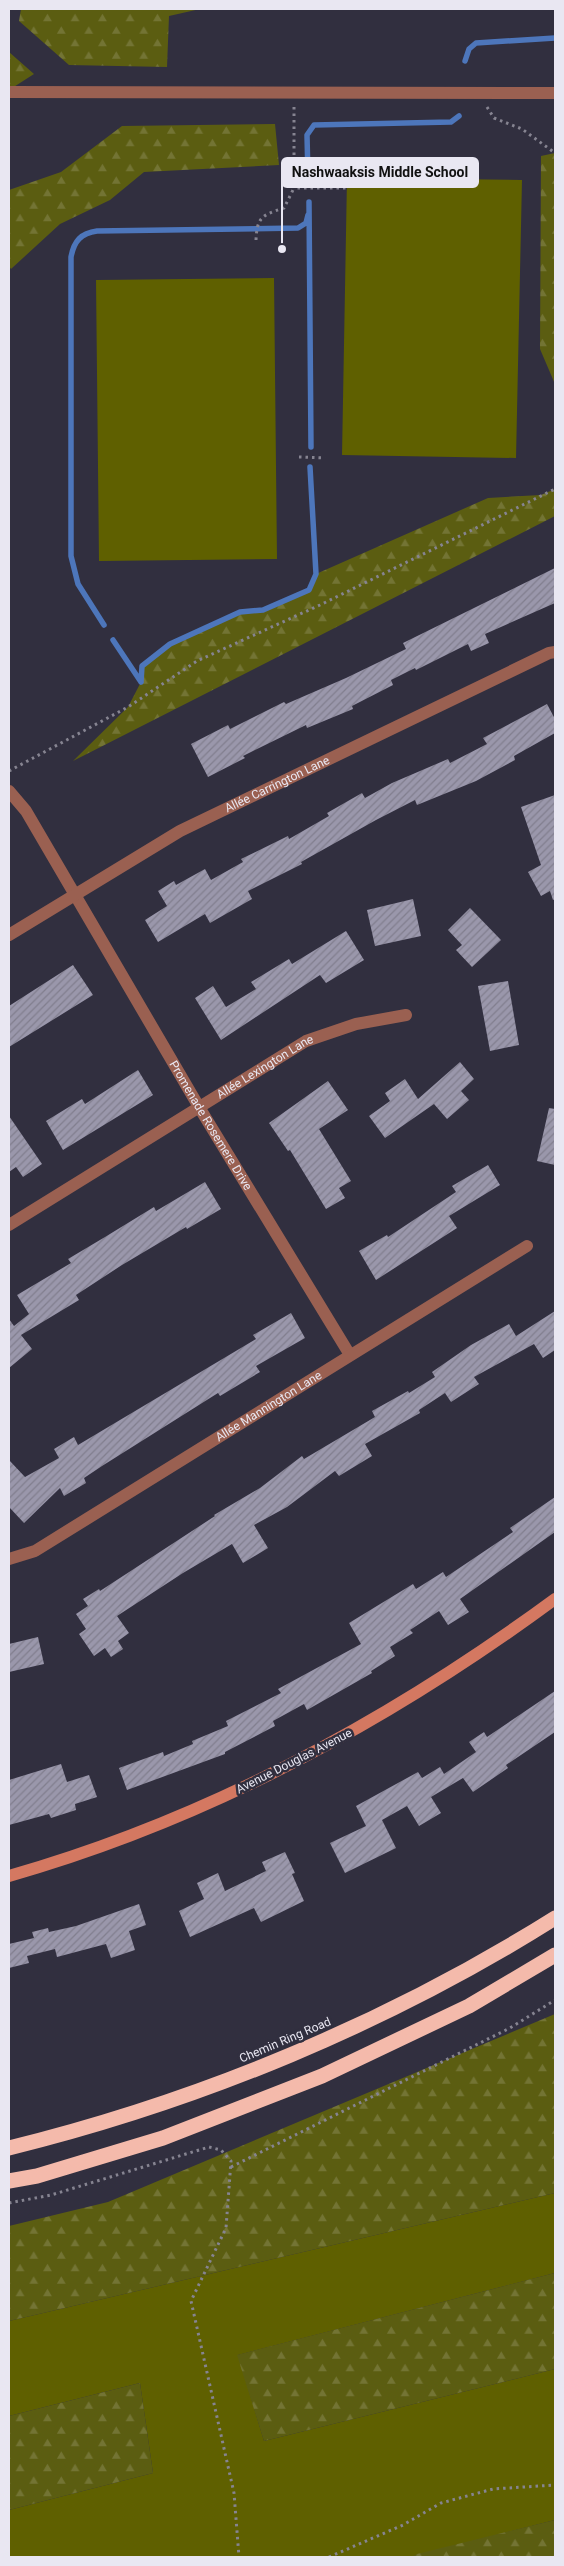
<svg xmlns="http://www.w3.org/2000/svg" width="564" height="2566" font-family="Roboto,sans-serif">
	<style>
		.grass { fill: #5f6000 }
		.forest { fill: url(#forest-firs) }
		.lines { fill: none; stroke-linecap: round; stroke-linejoin: round }
		.stream { stroke: #4d76bb; stroke-width: 5.5 }
		.building { fill: url(#building-hatch) }
		.path { stroke: #868491; stroke-width: 3; stroke-dasharray: 2.5 4; stroke-linecap: butt }
		.street { stroke: #9a6051; stroke-width: 12 }
		.secondary { stroke: #d47861; stroke-width: 12 }
		.highway { stroke: #f4baab; stroke-width: 15 }
		.labels { text-anchor: middle; stroke-width: 5; stroke-linejoin: round; paint-order: stroke }
		.street-label { font-size: 12px; fill: #e9e7f2; stroke: #312f3f }
		.leader { fill: none; stroke: #e9e7f2; stroke-width: 2 }
		.callout-dot { fill: #e9e7f2; stroke: #312f3f; stroke-width: 2 }
		.callout { fill: #e9e7f2; stroke: #e9e7f2; stroke-width: 2 }
		.callout-label { font-size: 14px; text-anchor: middle; font-weight: bold; fill: #111 }
	</style>
	<defs>
		<pattern id="forest-firs" width="22" height="20" patternUnits="userSpaceOnUse" patternTransform="scale(1.25)"><rect width="22" height="20" fill="#5b5d11"/><path d="M5 1l3.5 6h-7zM16 11l3.5 6h-7z" fill="#737434"/></pattern>
		<pattern id="building-hatch" width="6" height="6" patternUnits="userSpaceOnUse" patternTransform="scale(1.25)"><rect width="6" height="6" fill="#9a97ab"/><path d="M-1 1l2-2M0 6l6-6M5 7l2-2" fill="none" stroke="#817e8e"/></pattern>
	</defs>
	<rect width="100%" height="100%" fill="#312f3f"/>
	<path class="grass" d="M347 178 522 180 516 458 342 455Z
		M274 278 277 559 99 561 96 280Z
		M555 2193V2273L238 2355 264 2441 555 2369V2520L410 2557H9V2510L153 2473 140 2383 9 2416V2321Z"/>
	<path class="forest" d="M21 9H200L169 16 167 67 69 65 19 21Z
		M9 52 34 74 9 90Z
		M275 124 279 165 144 172 110 200 60 224 11 269 9 266V190L61 172 122 126Z
		M555 153V384L540 349 541 156Z
		M555 489V516L73 761 128 707 141 682 142 666 170 644 240 612 263 610 309 590 316 574 488 498 541 495Z
		M555 2014V2193L9 2321V2226L108 2202Z
		M555 2273V2369L264 2441 237 2355Z
		M140 2383 153 2473 9 2510V2416Z
		M555 2520V2557H410L417 2554Z"/>
	<g class="lines">
		<path class="stream" d="M465 61 469 49 476 43 555 38
			M308 178 307 135 314 125 451 122 459 116
			M309 202 311 447
			M104 625 78 584 71 556V257C74 241 81 233 97 231L298 228 306 223 308 215
			M113 640 141 682
			M141 682 142 666 170 644 240 612 263 610 309 590 316 574 310 467"/>
	</g>
	<path class="building" d="M555 568V603L485 634 489 643 471 651 468 644 416 670 415 668 391 680 393 685 352 706 353 709 307 728 306 725 243 756 245 758 208 777 191 744 228 725 230 729 284 702 286 704 346 678 406 649 403 643Z
		M547 704 555 719V733L514 756 515 760 476 781 417 805 415 800 376 820 301 862 302 864 248 891 252 899 210 923 205 914 158 942 145 920 167 906 158 891 174 881 176 885 205 869 211 880 243 862 241 859 288 836 289 839 329 816 327 813 362 793 365 798 392 783 448 759 450 763 487 744 483 738Z
		M555 795V899L553 900 550 891 541 896 528 872 541 865 521 807Z
		M413 899 421 936 375 946 367 910Z
		M470 908 501 940 472 967 456 950 462 945 448 930Z
		M346 931 364 960 326 983 320 975 221 1040 195 998 213 986 226 1007 256 989 251 982 289 959 292 964Z
		M73 965 93 995 9 1047V1006Z
		M508 981 519 1045 490 1051 478 986Z
		M460 1062 474 1079 461 1091 469 1100 447 1119 434 1104 385 1138 369 1116 390 1101 385 1093 405 1079 418 1099Z
		M138 1070 153 1095 63 1150 46 1121 82 1099 85 1104Z
		M328 1081 348 1110 319 1129 351 1181 339 1188 345 1198 326 1209 290 1150 288 1151 269 1123Z
		M549 1108 555 1109V1165L537 1161Z
		M9 1116 42 1164 23 1177 16 1167 9 1172Z
		M488 1165 500 1185 449 1216 457 1228 376 1280 359 1251 387 1235 388 1237 456 1192 452 1186Z
		M205 1182 221 1209 187 1229 186 1227 122 1265 76 1295 79 1300 21 1335 32 1349 9 1368V1319L14 1326 29 1314 17 1295 71 1263 68 1259 105 1237 154 1207 156 1211Z
		M555 1311V1350L543 1358 534 1344 474 1377 479 1384 451 1402 445 1393 419 1410 420 1413 365 1444 372 1456 339 1476 335 1471 287 1507 254 1525 268 1548 243 1563 232 1544 183 1573 117 1616 129 1633 118 1641 123 1649 111 1657 105 1648 94 1656 79 1634 86 1629 76 1614 88 1606 83 1599 99 1589 100 1591 215 1516 214 1515 260 1488 302 1456 304 1459 375 1417 372 1411 408 1391 409 1393 435 1377 432 1372 471 1345 509 1324 516 1336Z
		M291 1313 305 1338 256 1366 260 1372 220 1396 218 1393 102 1466 84 1478 86 1483 64 1496 60 1488 24 1523 9 1507V1460L25 1477 59 1458 54 1449 74 1437 78 1445 256 1339 253 1335Z
		M555 1497V1532L460 1599 469 1612 448 1625 439 1611 410 1630 413 1633 390 1647 395 1656 371 1671 372 1673 307 1710 304 1704 273 1721 275 1726 225 1752V1754L127 1790 119 1768 163 1752 164 1756 193 1744 192 1741 228 1726 226 1721 281 1693 278 1689 361 1644 349 1623 413 1584 416 1589 443 1572 446 1577 513 1532 510 1528Z
		M38 1637 44 1664 9 1672V1644Z
		M555 1691V1732L506 1765 508 1768 473 1792 463 1778 431 1797 441 1813 419 1826 407 1806 382 1820 396 1848 345 1873 330 1843 366 1826 356 1806 418 1772 422 1778 440 1767 444 1774 476 1752 469 1742 484 1732 487 1737Z
		M61 1764 67 1782 89 1775 97 1797 75 1804 76 1810 51 1818 49 1814 9 1825V1780Z
		M285 1852 295 1873 292 1874 304 1901 261 1922 254 1908 190 1937 179 1911 204 1899 197 1883 218 1873 225 1891 266 1871 262 1862Z
		M139 1904 146 1925 129 1931 135 1950 111 1958 106 1944 57 1957 55 1949 27 1956 29 1963 9 1968V1944L34 1938 32 1932 48 1928 49 1932 76 1926Z"/>
	<g class="lines">
		<path class="path" d="M294 107V188H347
			M487 107 494 118 522 129 555 153
			M256 240C257 217 262 215 284 208L294 188
			M299 457 325 458
			M9 771 128 707 197 661 320 605 555 489
			M231 2167 510 2028 555 2000
			M9 2203 51 2195 209 2147 221 2150 231 2161 226 2228 191 2301 234 2493 239 2557
			M329 2557 403 2525 441 2503 493 2489 555 2485"/>
		<g class="street">
			<path d="M9 92 555 93"/>
			<path id="s1" d="M9 791 26 811 199 1107 350 1355"/>
			<path id="s2" d="M9 935 180 831 549 653 555 652"/>
			<path id="s3" d="M9 1225 306 1041 356 1024 406 1015"/>
			<path id="s4" d="M9 1559 35 1551 527 1246"/>
		</g>
		<path class="secondary" d="M9 1876C209 1819 388 1722 555 1599"/>
		<path class="highway" d="M9 2148C200 2101 388 2023 555 1918
			M9 2181 37 2176 163 2138 322 2076 469 2006 555 1955"/>
	</g>
	<g class="labels">
		<g class="street-label">
			<text dy="4" stroke="none"><textPath href="#s2" startOffset="308">Allée Carrington Lane</textPath></text>
			<text dy="4" stroke="none"><textPath href="#s3" startOffset="301">Allée Lexington Lane</textPath></text>
			<text dy="4" stroke="none"><textPath href="#s1" startOffset="391">Promenade Rosemere Drive</textPath></text>
			<text dy="4" stroke="none"><textPath href="#s4" startOffset="302">Allée Mannington Lane</textPath></text>
			<text transform="translate(294 1761) rotate(-27)" y="4">Avenue Douglas Avenue</text>
			<text transform="translate(285 2040) rotate(-23)" y="4">Chemin Ring Road</text>
		</g>
	</g>
	<path class="leader" d="M282 249L282 172"/>
	<circle class="callout-dot" cx="282" cy="249" r="5"/>
	<rect class="callout" x="282" y="158" width="196" height="29" rx="5"/>
	<g class="callout-label">
		<text x="380" y="177">Nashwaaksis Middle School</text>
	</g>
	<rect width="564" height="2566" fill="none" stroke="#e9e7f2" stroke-width="20"/>
</svg>
